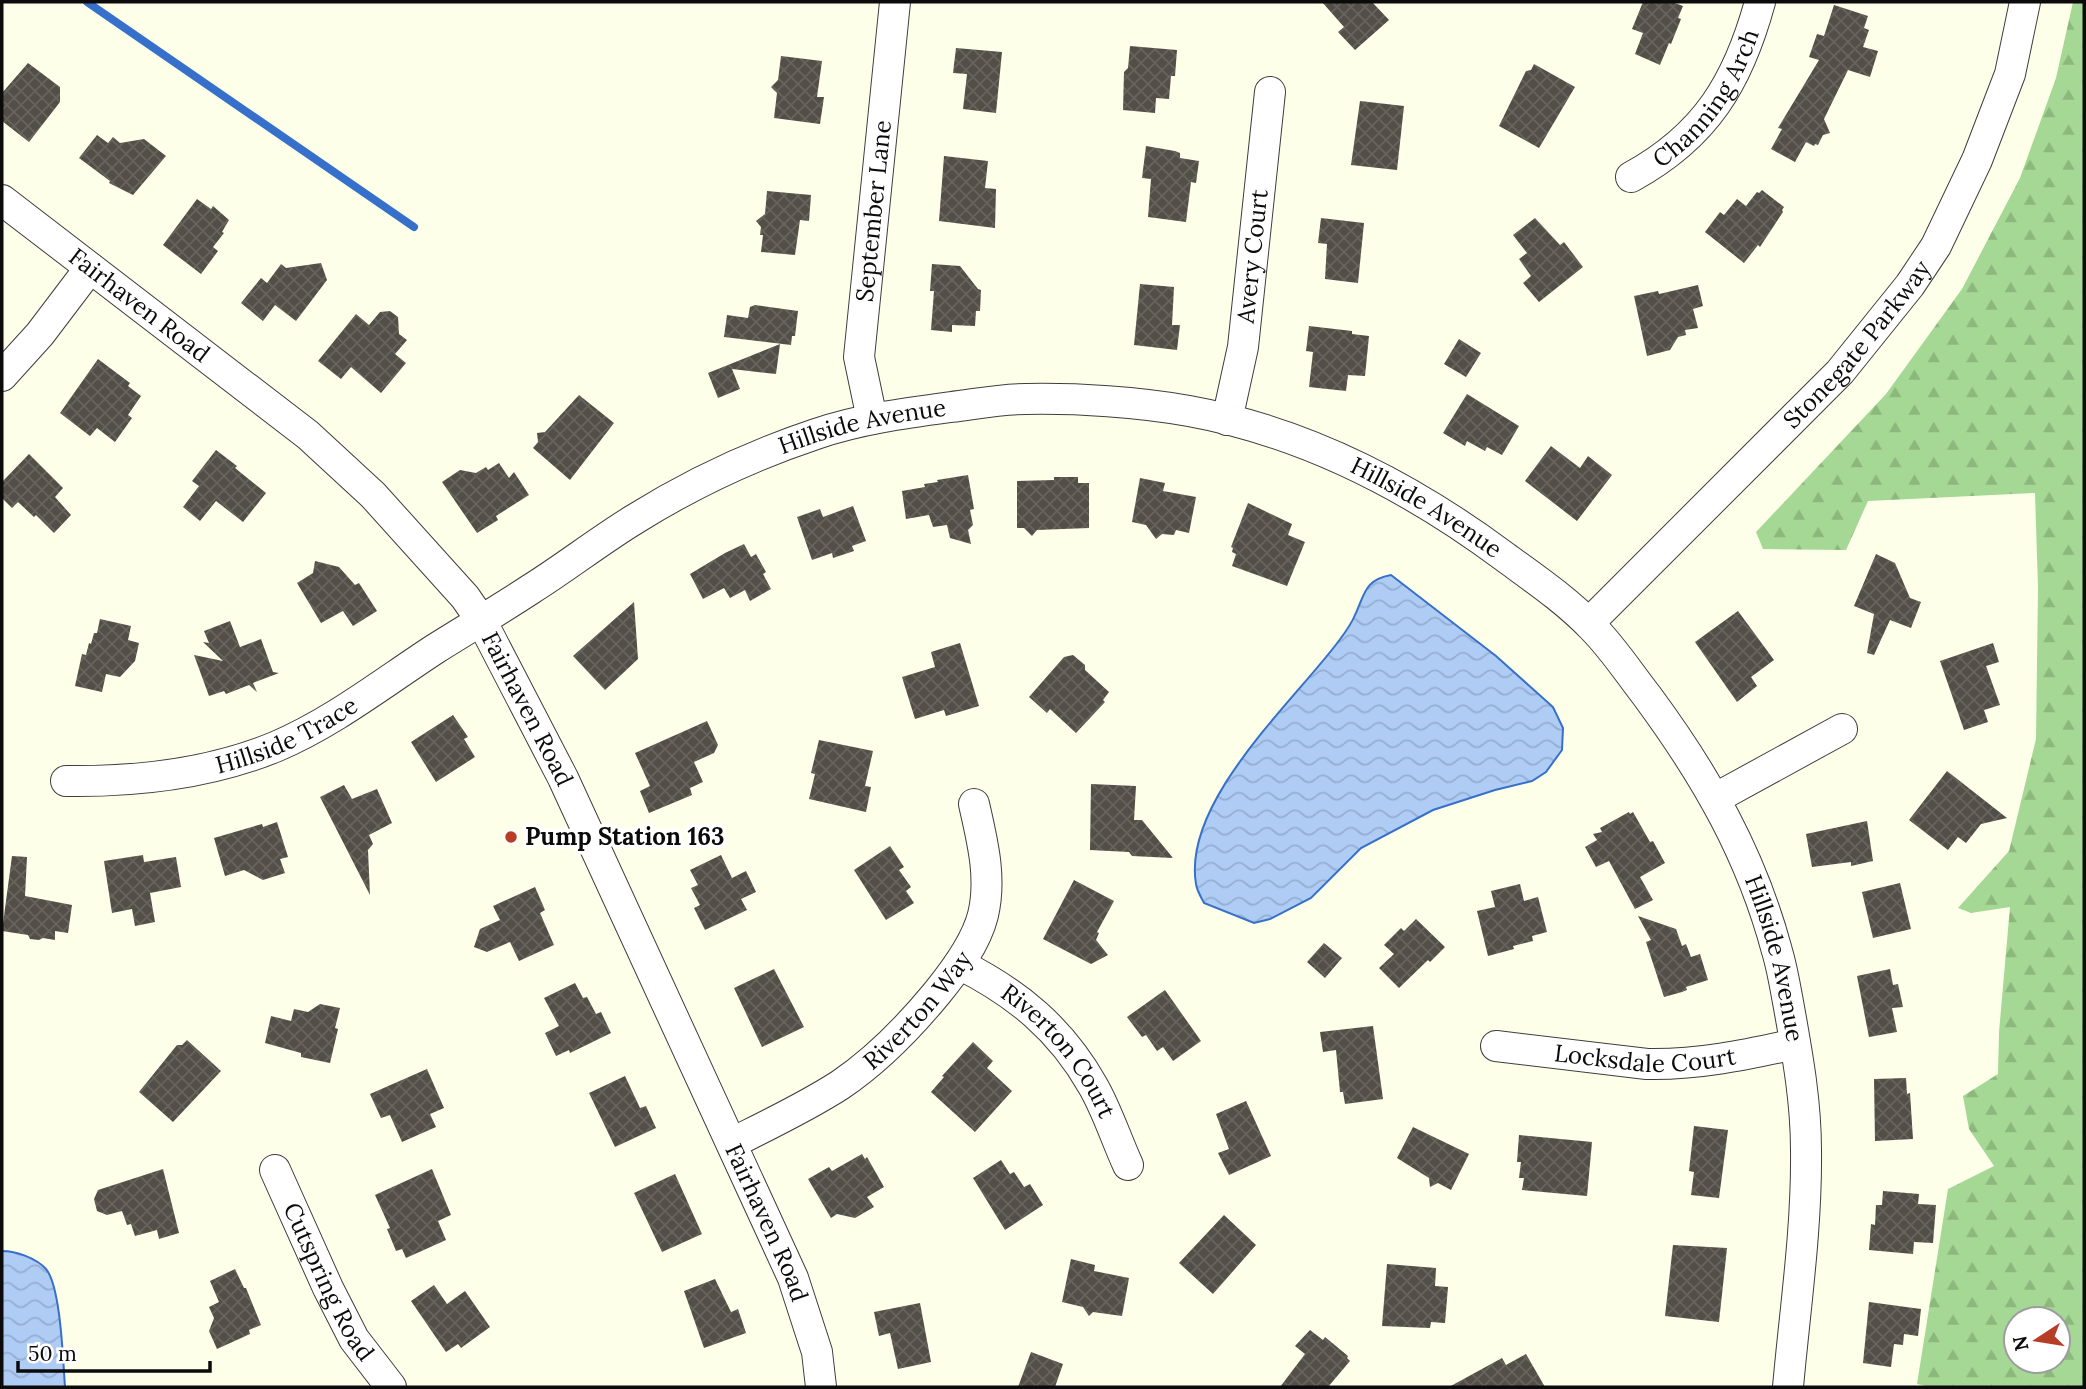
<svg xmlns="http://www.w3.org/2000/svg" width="2086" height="1389" font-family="Lora,serif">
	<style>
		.forest { fill: url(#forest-firs); fill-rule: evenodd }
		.water { fill: url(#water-waves); stroke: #3770ca; stroke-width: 2 }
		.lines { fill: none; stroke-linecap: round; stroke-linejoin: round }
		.stream { stroke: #3770ca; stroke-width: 8 }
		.building { fill: url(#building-cross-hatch) }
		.street-casing { stroke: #3e3e3e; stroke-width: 32 }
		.street { stroke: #fff; stroke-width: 30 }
		.poi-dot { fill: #b73e26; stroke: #fff; stroke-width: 2.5 }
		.labels { text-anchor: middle; stroke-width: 7; stroke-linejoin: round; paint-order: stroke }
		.street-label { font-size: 24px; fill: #0b0b0b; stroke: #fff }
		.poi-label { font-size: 24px; font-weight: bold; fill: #0b0b0b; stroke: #fff; text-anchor: start }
	</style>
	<defs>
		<pattern id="forest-firs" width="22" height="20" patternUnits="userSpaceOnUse" patternTransform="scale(1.75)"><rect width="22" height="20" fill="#a4d894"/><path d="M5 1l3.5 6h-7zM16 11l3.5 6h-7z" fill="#8cb87e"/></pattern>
		<pattern id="water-waves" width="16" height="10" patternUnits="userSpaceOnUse" patternTransform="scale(1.75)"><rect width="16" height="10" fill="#afccf5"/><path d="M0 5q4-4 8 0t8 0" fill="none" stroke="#95aed1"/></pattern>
		<pattern id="building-cross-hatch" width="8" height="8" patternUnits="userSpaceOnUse" patternTransform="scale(1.75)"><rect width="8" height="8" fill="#534e47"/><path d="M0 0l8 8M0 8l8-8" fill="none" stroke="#67635d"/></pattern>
	</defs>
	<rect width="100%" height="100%" fill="#feffe9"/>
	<path class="forest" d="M2073 2H2084V1387H1931L1917 1384 1948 1189 1994 1166 1969 1129 1963 1096 1998 1074 1999 1032 2010 907 1971 913 1958 908 2009 851 2036 739 2038 587 2035 493 1868 501 1846 550 1763 549 1756 532 1886 394 1962 289 2020 178 2056 78ZM2016 1319H2058V1361H2016Z"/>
	<path class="water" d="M1391 575 1496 656 1553 707 1563 728 1562 750 1546 772 1532 781 1495 790 1433 810 1361 848 1311 898 1270 919 1254 923 1204 903C1201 897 1197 891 1196 884 1182 802 1293 702 1338 642 1344 634 1351 625 1355 615 1365 594 1364 580 1391 575Z
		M2 1251C16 1251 36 1258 46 1269 61 1287 63 1362 65 1387H2Z"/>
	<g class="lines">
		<path class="stream" d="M87 2 414 227"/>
	</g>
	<path class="building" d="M1322 2H1372L1389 20 1355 50 1338 32 1344 27Z
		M1643 2H1672L1683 6 1678 18 1681 19 1671 44 1669 43 1660 65 1635 54 1643 33 1632 29Z
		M1834 5 1868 16 1864 28 1869 30 1863 47 1878 51 1870 77 1848 70 1824 119 1830 133 1823 135 1818 145 1815 144 1814 146 1806 142 1795 162 1771 149 1782 129 1778 128 1819 60 1809 57 1817 34 1824 36Z
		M1130 46 1177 50 1175 76H1171L1169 99 1156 98 1155 113 1123 110 1124 72 1128 68Z
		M956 48 1002 52 996 113 963 109 967 74 953 73Z
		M781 56 822 61 817 97H824L820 124 774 118 777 93 771 87 778 80Z
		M28 63 60 87V102L29 142 2 121V93Z
		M1534 64 1575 87 1539 148 1499 126 1526 71 1531 70Z
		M1360 101 1404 106 1397 170 1351 165Z
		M97 135 108 143 113 137 120 143 144 139 166 156 133 195 109 183 110 181 79 158Z
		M1146 146 1175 151 1180 153V158L1199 161 1196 183 1191 182 1186 222 1148 217 1151 179 1142 178Z
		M944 156 988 161 985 188 996 189 995 228 939 221Z
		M1762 190 1784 207 1782 210 1783 212 1760 247 1758 245 1744 263 1705 232 1720 212 1724 215 1737 199 1746 206 1757 192 1759 193Z
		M767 191 811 195 809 221 800 220 795 255 761 252 763 235H760L761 227 756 221 765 214Z
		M197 199 211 209 213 206 229 220 222 232 224 233 213 247 218 251 201 274 163 245Z
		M1321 218 1364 223 1358 283 1325 279 1327 244 1318 243Z
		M1535 218 1560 245 1564 242 1583 267 1539 302 1523 283 1531 276 1519 259 1527 253 1513 235Z
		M321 263 327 280 296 321 275 305 263 321 241 303 261 278 267 283 281 264 286 268Z
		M932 264 960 266 978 289 981 290 980 311H976L975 326 952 325V332L931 330 934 291H930Z
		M1140 284 1174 287 1172 325H1180L1177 350 1134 345Z
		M1698 285 1703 306 1693 309 1698 328 1685 330 1686 335 1678 337 1670 350 1647 356 1634 296 1658 291 1659 294Z
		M755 305 798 311 795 336H792L791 345 724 337 727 315 748 318 750 307Z
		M390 311 398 317 399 334 407 340 395 354 406 363 381 393 351 367 341 379 318 361 356 314 369 325 380 312Z
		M1309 326 1352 331V334L1369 336 1365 376 1348 375 1346 391 1309 387 1313 352 1306 351Z
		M1459 339 1481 353 1466 377 1444 364Z
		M780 344 776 374 732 369 740 389 718 398 708 373Z
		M98 359 130 383 128 386 141 396 128 415 132 418 115 442 97 428 90 436 60 413Z
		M1467 394 1519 426 1502 455 1487 447 1485 451 1467 441 1465 446 1443 433Z
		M579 395 614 423 570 480 533 448 538 442 537 433 545 432Z
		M1551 446 1580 468 1588 456 1612 475 1577 521 1525 481Z
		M216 450 237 466 235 468 266 493 243 522 216 501 200 521 183 507 199 486 192 481Z
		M29 454 63 488 55 497 71 515 54 533 36 515 34 517 18 502 12 508 2 498V482Z
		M499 463 509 478 514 472 529 495 496 516 498 520 477 533 442 482 460 470 476 473 486 467 488 470Z
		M968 475 974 509 970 510 973 525 968 530 971 544 950 538 947 525 933 527 929 515 906 519 902 491 925 487 924 484 938 482 937 480Z
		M1054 477H1078V483H1089V528L1037 530 1032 536 1024 528H1017V481L1054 480Z
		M1140 478 1165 483 1163 491 1196 497 1189 533 1176 530 1174 535 1162 534 1156 539 1146 525 1132 522Z
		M1248 503 1292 524 1288 535 1305 542 1287 586 1232 566 1236 554 1232 552 1233 548 1231 547Z
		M853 506 866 541 852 546 854 551 833 558 832 553 812 560 797 517 820 509 823 517Z
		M744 544 751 557 756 554 766 572 763 574 771 589 750 601 745 590 730 598 724 588 703 599 690 574 725 553Z
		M1876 554 1895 563 1910 598 1921 602 1911 628 1890 620 1874 655 1867 653 1874 614 1854 606Z
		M315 561 339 567 355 585 359 583 377 611 353 626 343 611 321 623 297 583 313 573Z
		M634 602 638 659 605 690 573 656Z
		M1738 611 1774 660 1751 677 1757 686 1737 702 1695 642Z
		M100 619 131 626 128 640 139 643 135 661 120 677 106 674 102 692 75 686 82 654 86 655 89 643 91 644 94 633H97Z
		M230 621 240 647 261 639 273 672 279 673 253 683 257 692 249 685 226 694 224 691 209 696 194 655 223 661 203 642 209 643 204 631Z
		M960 643 979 706 946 716 944 710 915 719 902 677 935 667 931 652Z
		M1993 643 1999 662 1986 666 2000 705 1984 710 1988 722 1964 730 1940 661Z
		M1073 655 1085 665V670L1109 692 1103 700 1105 702 1076 733 1050 709 1047 713 1029 697 1064 657Z
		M453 715 468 737 464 739 475 757 436 782 411 742Z
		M707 721 718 745 714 753 694 762 703 782 690 788 692 795 649 813 640 791 650 786 635 753Z
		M819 740 873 751 865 786 871 787 866 812 809 799 815 774 811 773Z
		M1947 771 2007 818 1981 824 1966 843 1958 837 1948 850 1909 820Z
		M1091 784 1136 786 1134 820H1142L1173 858 1132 856 1129 852 1090 850Z
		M344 785 352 799 377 789 392 823 369 835 373 844 368 850 370 895 320 797Z
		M1629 812 1630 814 1633 812 1650 842 1653 841 1665 863 1640 877 1653 900 1635 909 1609 861 1596 867 1585 847 1597 840 1593 834 1602 832 1600 828Z
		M1867 821 1873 861 1851 866V862L1812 867 1806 834Z
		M277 822 288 857 280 859 285 873 263 880 244 870 225 876 214 838 262 824 263 827Z
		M890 846 904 867 899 870 911 887 906 891 914 903 886 920 854 870Z
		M143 855 144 862 176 857 181 887 150 893 155 922 135 926 132 909 112 913 104 861Z
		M721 855 732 878 746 871 756 892 741 899 747 910 705 930 694 908 700 905 691 888 698 885 690 870Z
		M12 856 27 857 25 896 72 905 68 933 55 931V940L43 938 39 940 30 939 28 935 2 931Z
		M1074 880 1114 901 1097 932 1099 933 1096 940 1108 955 1091 964 1043 939Z
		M1900 883 1911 929 1873 938 1862 892Z
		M1520 884 1524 901 1538 897 1547 932 1532 936 1533 941 1513 946 1514 949 1488 956 1477 911 1495 907 1491 891Z
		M535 887 545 910 540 913 554 945 519 961 510 942 487 952 474 947 480 929 500 920 493 906Z
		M1638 916 1676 929 1682 946 1686 944 1691 957 1700 954 1708 980 1686 987 1687 990 1682 992 1664 997 1646 942 1651 940Z
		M1416 919 1445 947 1430 962 1428 960 1399 988 1379 968 1394 954 1384 945 1401 928 1404 931Z
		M1324 943 1342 958 1325 978 1307 962Z
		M774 969 804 1027 762 1047 734 988Z
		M1890 969 1893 985 1898 984 1903 1007 1892 1008 1897 1032 1869 1037 1857 976Z
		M575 983 583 998 587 997 596 1014 601 1012 611 1033 570 1053 569 1050 556 1056 545 1033 559 1026 544 998Z
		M1165 990 1201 1041 1173 1061 1163 1047 1157 1051 1146 1035 1142 1037 1127 1017Z
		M320 1004 340 1008 335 1028 338 1029 330 1063 301 1057V1053L265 1043 271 1016 291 1021 294 1009 308 1012Z
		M1373 1026 1383 1099 1345 1104 1343 1092H1340L1336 1050 1323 1052 1320 1032Z
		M187 1040 221 1071 173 1122 139 1092 177 1045H182Z
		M973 1042 993 1061 987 1068 1012 1091 975 1132 931 1092 944 1077 942 1076Z
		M427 1069 444 1108 430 1114 436 1127 402 1142 390 1115 381 1118 370 1094Z
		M625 1076 640 1108 646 1106 656 1128 615 1147 589 1093Z
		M1906 1078 1907 1094 1910 1093 1913 1139 1875 1141 1874 1079Z
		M1246 1101 1271 1156 1229 1175 1218 1153 1229 1149 1216 1114Z
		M1694 1126 1728 1130 1719 1198 1691 1195 1694 1172 1689 1171Z
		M1413 1127 1469 1154 1451 1190 1438 1183 1430 1187 1429 1178 1397 1158Z
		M1519 1135 1592 1142 1587 1196 1522 1190 1524 1178H1519L1521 1162H1517Z
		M862 1154 865 1159 867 1157 884 1187 867 1197 874 1207 855 1218 837 1214 831 1218 808 1179 829 1167 832 1171Z
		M1001 1160 1010 1174 1014 1172 1024 1187 1030 1184 1043 1205 1005 1230 973 1178Z
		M163 1169 179 1233 159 1239 157 1230 135 1236 131 1224 127 1225 122 1211 107 1215 97 1211 94 1199 98 1190Z
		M432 1169 451 1215 438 1221 446 1240 406 1258 402 1249 396 1251 387 1229 390 1228 375 1195Z
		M675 1174 702 1234 662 1252 634 1193Z
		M1883 1191 1919 1194 1918 1204 1936 1205 1933 1243 1914 1242 1913 1254 1869 1250 1871 1224 1875 1225 1876 1205H1882Z
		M1224 1215 1256 1245 1213 1294 1179 1263Z
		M1673 1245 1727 1248 1719 1322 1665 1316Z
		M1071 1259 1095 1265 1094 1271 1129 1278 1122 1316 1093 1312 1089 1316 1083 1307 1062 1302Z
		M1387 1264 1436 1268 1435 1286 1448 1287 1445 1323 1431 1322 1430 1328 1382 1326Z
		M235 1269 244 1288H246L261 1325 249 1330 250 1334 217 1349 209 1331 214 1318 209 1307 219 1302 210 1281Z
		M715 1279 731 1312 738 1309 746 1333 704 1348 684 1291Z
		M434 1285 447 1304 465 1291 490 1327 461 1348 458 1344 446 1352 411 1301Z
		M1869 1302 1921 1309 1918 1336 1904 1334 1903 1345 1894 1344 1891 1367 1863 1363Z
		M920 1303 931 1362 898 1369 890 1333 879 1336 874 1312Z
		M1310 1330 1323 1340 1325 1337 1348 1356 1347 1358 1350 1361 1328 1387H1280L1305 1354 1295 1346Z
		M1031 1352 1063 1364 1055 1387H1018Z
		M1526 1354 1545 1387H1449L1502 1358 1506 1365Z"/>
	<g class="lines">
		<defs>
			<g id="street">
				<path id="s1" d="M1631 177C1706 136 1738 82 1760 2"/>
				<path id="s2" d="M2 200 308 435 373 495 465 597 481 620 563 778 793 1278 817 1352 821 1387"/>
				<path d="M2 376 40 334 90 268"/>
				<path id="s3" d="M872 419 859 357 895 2"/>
				<path id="s4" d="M1227 420 1243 347 1270 92"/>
				<path id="s5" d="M1589 623 1840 372 1910 285 1936 246 1977 160 2010 74 2025 2"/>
				<path id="s6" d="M66 781C136 782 209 774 275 747 332 723 383 683 435 649 467 629 499 610 531 589 566 567 599 541 635 519 691 484 753 455 816 434 860 419 906 413 951 407 976 404 1001 399 1026 399 1077 398 1139 402 1189 411 1305 432 1411 487 1505 557 1535 579 1566 600 1592 627 1613 648 1629 673 1647 696 1706 776 1751 854 1777 951 1783 971 1786 992 1790 1013 1798 1058 1806 1103 1806 1150 1807 1229 1795 1309 1788 1387"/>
				<path d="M1716 798 1842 729"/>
				<path id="s7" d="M959 964C1017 993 1061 1029 1093 1086 1107 1110 1116 1139 1128 1165"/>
				<path id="s8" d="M1496 1046 1647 1064C1698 1065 1745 1055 1795 1044"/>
				<path id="s9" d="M732 1143C768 1125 806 1107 840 1085 877 1060 909 1027 937 993 955 971 976 943 983 915 992 877 982 840 974 804"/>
				<path id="s10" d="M275 1170 328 1288 354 1339 391 1387"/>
			</g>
		</defs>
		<use href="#street" class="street-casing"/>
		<use href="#street" class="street"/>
	</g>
	<circle class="poi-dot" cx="511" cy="837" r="7"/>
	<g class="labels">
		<g class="street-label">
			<text dy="8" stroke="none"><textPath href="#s1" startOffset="112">Channing Arch</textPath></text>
			<text dy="8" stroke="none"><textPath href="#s3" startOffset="210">September Lane</textPath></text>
			<text dy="8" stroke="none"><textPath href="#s4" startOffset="166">Avery Court</textPath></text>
			<text dy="8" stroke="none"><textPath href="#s2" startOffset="173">Fairhaven Road</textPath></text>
			<text dy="8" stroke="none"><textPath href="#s5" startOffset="387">Stonegate Parkway</textPath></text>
			<text dy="8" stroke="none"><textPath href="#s6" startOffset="887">Hillside Avenue</textPath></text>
			<text dy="8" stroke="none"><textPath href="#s6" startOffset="1475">Hillside Avenue</textPath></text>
			<text dy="8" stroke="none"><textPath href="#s2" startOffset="740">Fairhaven Road</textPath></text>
			<text dy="8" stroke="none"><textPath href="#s6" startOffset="228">Hillside Trace</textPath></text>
			<text dy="8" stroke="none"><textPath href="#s6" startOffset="2063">Hillside Avenue</textPath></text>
			<text dy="8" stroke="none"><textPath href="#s9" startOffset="231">Riverton Way</textPath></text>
			<text dy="8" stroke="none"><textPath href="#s8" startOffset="150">Locksdale Court</textPath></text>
			<text dy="8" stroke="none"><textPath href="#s7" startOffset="135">Riverton Court</textPath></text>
			<text dy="8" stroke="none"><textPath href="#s2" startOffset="1307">Fairhaven Road</textPath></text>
			<text dy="8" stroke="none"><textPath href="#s10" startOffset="124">Cutspring Road</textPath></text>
		</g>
		<g class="poi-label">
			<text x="525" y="845">Pump Station 163</text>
		</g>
	</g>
	<rect width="2086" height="1389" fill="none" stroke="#0b0b0b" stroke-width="7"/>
	<g transform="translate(2037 1340) rotate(258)"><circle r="33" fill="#ffffff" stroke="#9d9d9d" stroke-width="2"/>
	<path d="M0-5L12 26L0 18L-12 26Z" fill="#b73e26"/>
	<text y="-10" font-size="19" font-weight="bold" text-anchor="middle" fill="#0b0b0b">N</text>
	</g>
	<path d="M18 1361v10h192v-10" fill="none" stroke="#0b0b0b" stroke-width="3.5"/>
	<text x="28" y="1361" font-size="21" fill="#0b0b0b" stroke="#ffffff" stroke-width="5" paint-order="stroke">50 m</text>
</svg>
